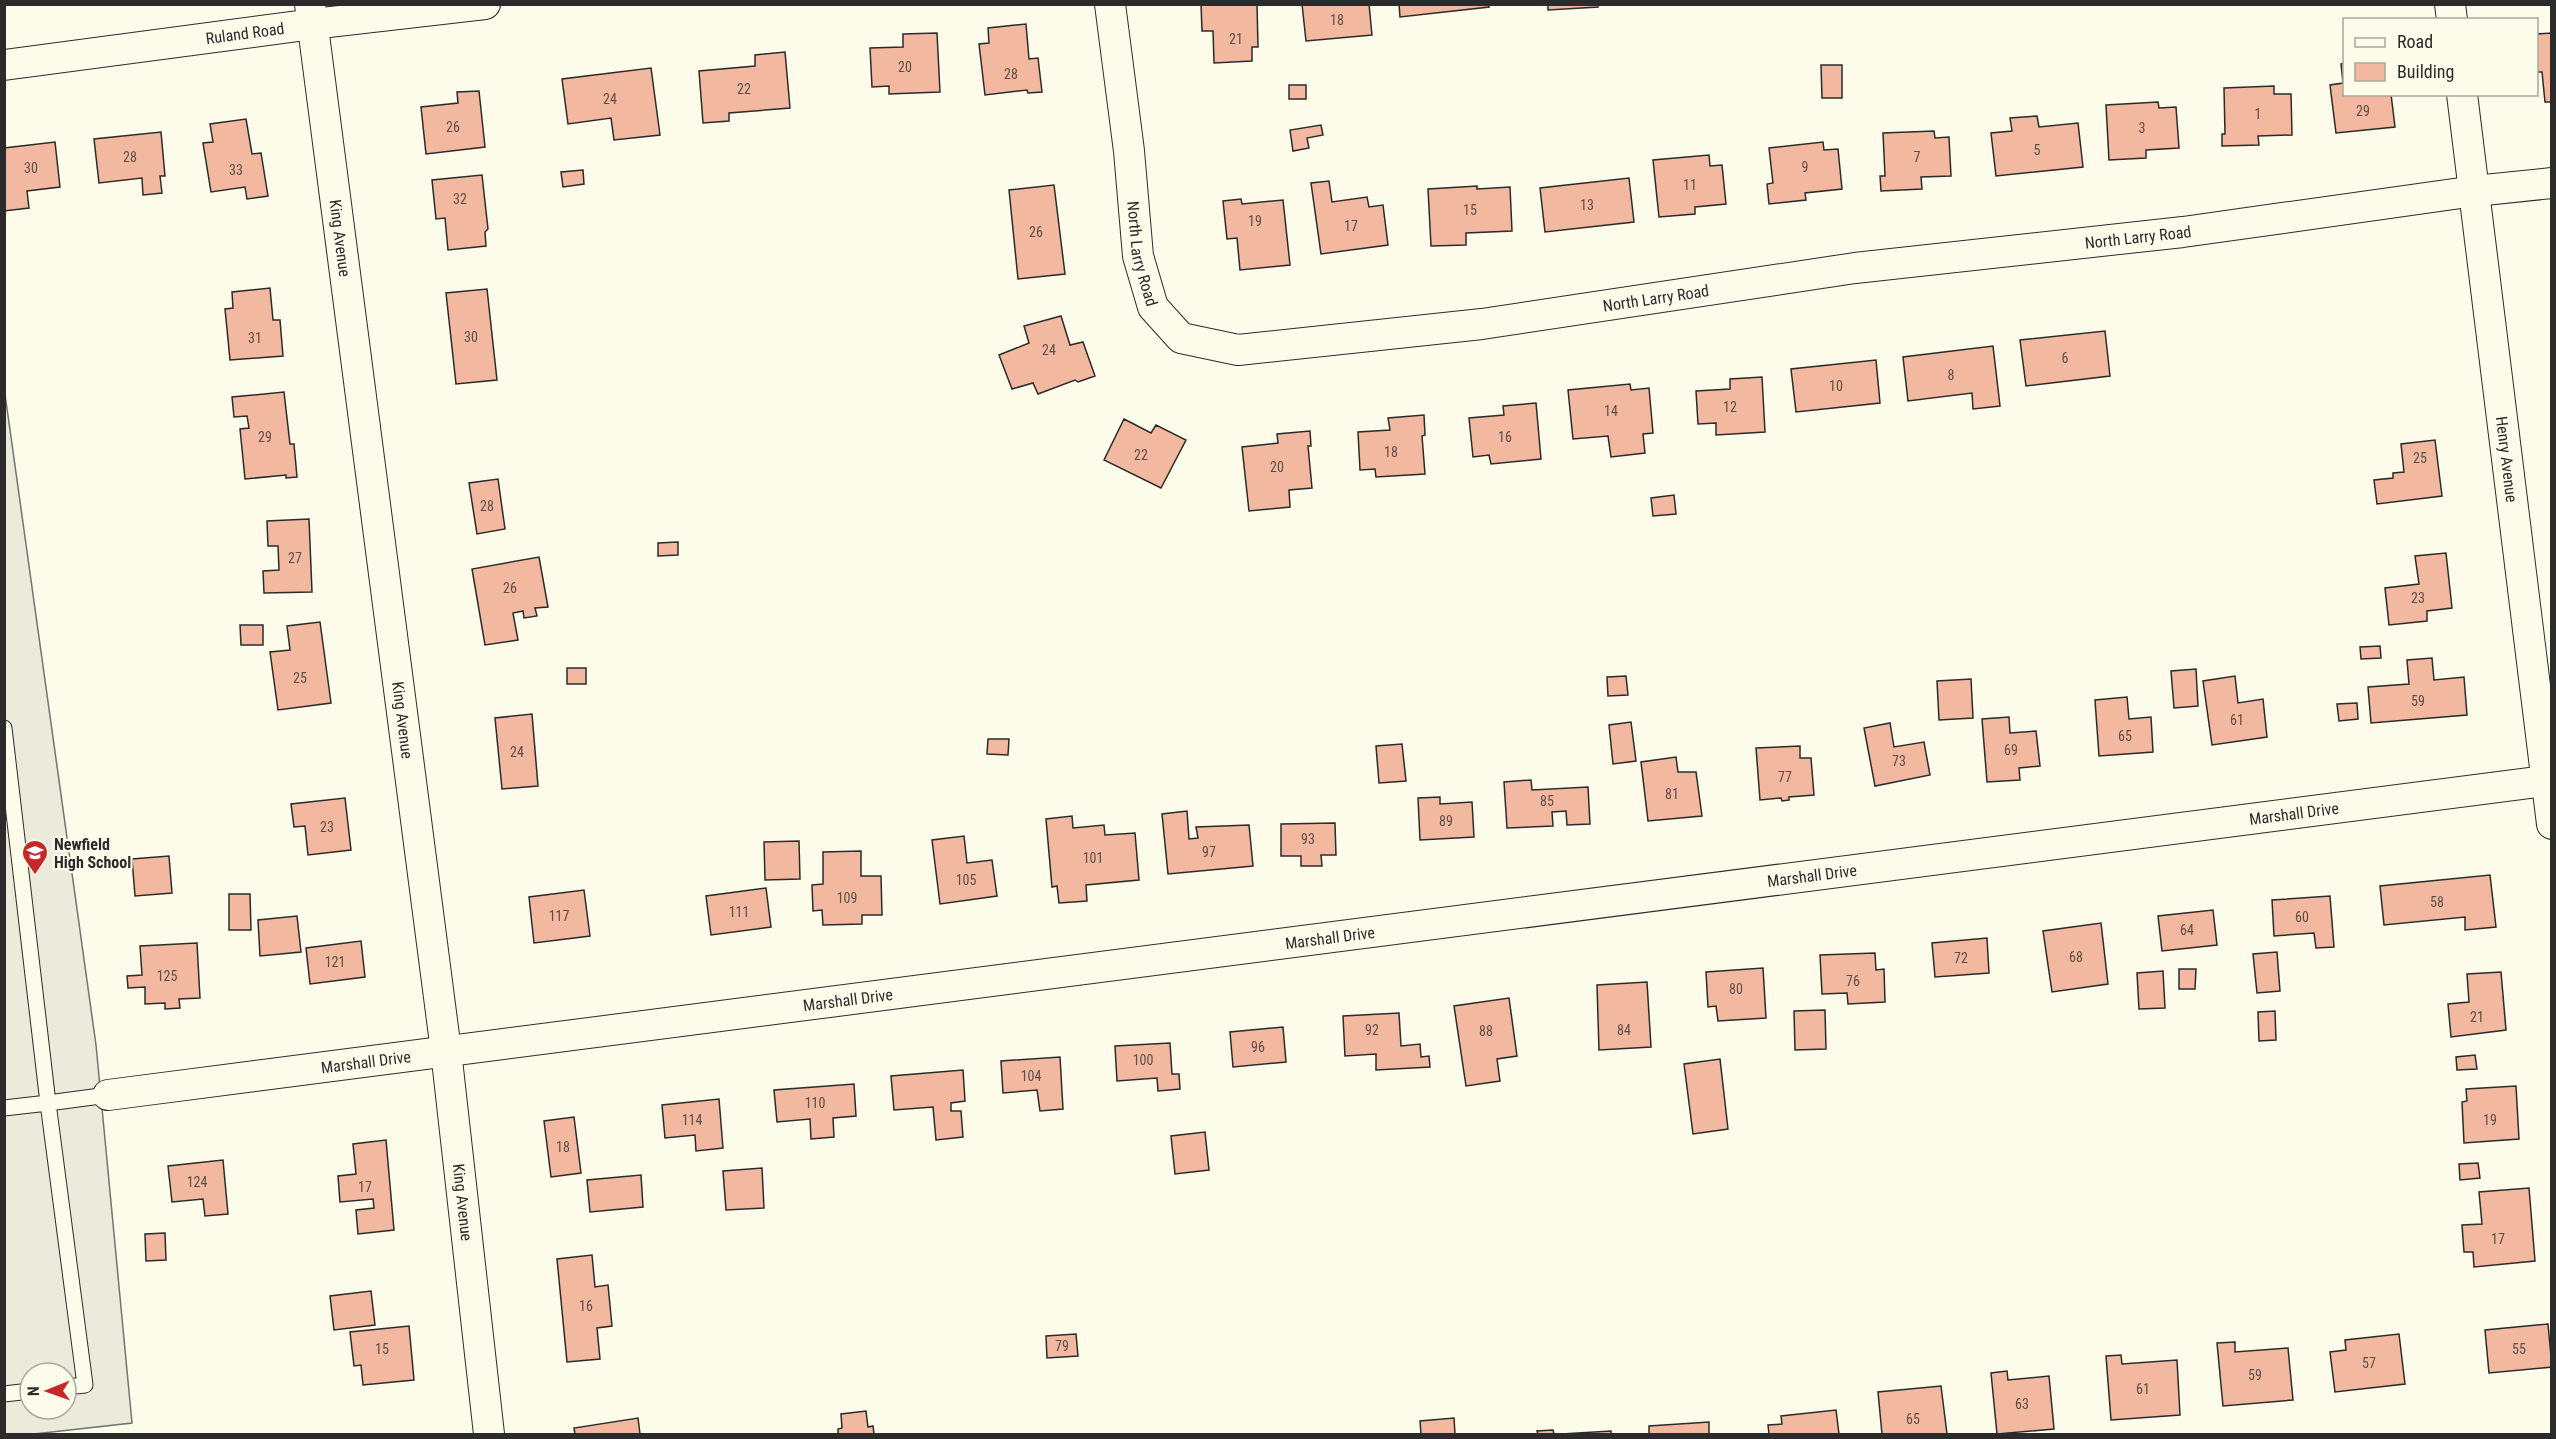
<svg xmlns="http://www.w3.org/2000/svg" width="2556" height="1439" font-family="'Roboto Condensed',sans-serif">
	<style>
		.parking { fill: #eceadb; stroke: #74746e; stroke-width: 1.5; fill-rule: evenodd }
		.building { fill: #f2b8a0; stroke: #2b2b2b; stroke-width: 1.5 }
		.lines { fill: none; stroke-linecap: round; stroke-linejoin: round }
		.service-casing { stroke: #2b2b2b; stroke-width: 17 }
		.minor-casing { stroke: #2b2b2b; stroke-width: 32 }
		.service { stroke: #fdfbea; stroke-width: 15 }
		.minor { stroke: #fdfbea; stroke-width: 30 }
		.labels { text-anchor: middle; stroke-width: 4.5; stroke-linejoin: round; paint-order: stroke }
		.number-label { font-size: 14px; fill: #5d4e48 }
		.street-label { font-size: 16px; fill: #2b2b2b; stroke: #fdfbea }
		.poi-label { font-size: 16px; font-weight: bold; fill: #2b2b2b; stroke: #fdfbea; text-anchor: start }
	</style>
	<rect width="100%" height="100%" fill="#fdfbea"/>
	<path class="parking" d="M4 387 96 1045 132 1423 34 1434H4ZM30 1373H66V1409H30Z"/>
	<path class="building" d="M1201 4H1257L1258 47H1252V61L1214 63 1213 31H1202Z
		M1302 4H1369L1372 35 1306 41Z
		M1399 4H1488L1489 7 1400 17Z
		M1548 4H1598V7L1548 10Z
		M1026 24 1029 59 1038 58 1042 92 1028 93 1027 90 985 95 979 44 989 43 988 28Z
		M937 33 940 92 889 94V86L872 87 870 48 903 47V34Z
		M2552 33V102H2545L2542 72H2537L2536 34Z
		M785 52 790 108 729 113V121L703 123 699 71 755 66V55Z
		M2344 63V94H2391L2395 127 2336 133 2330 85 2343 83 2341 64Z
		M1821 65H1842V98H1822Z
		M651 68 660 135 614 140 611 118 568 124 562 79Z
		M1289 85H1306V99H1289Z
		M2274 86V94H2291L2292 135 2258 136 2259 145 2222 146V134H2225L2224 88Z
		M479 91 485 147 426 154 421 107 458 103 457 92Z
		M2158 102 2159 108 2176 107 2179 148 2146 150V158L2109 160 2106 105Z
		M2037 116 2039 127 2078 123 2083 167 1996 176 1991 133 2012 131 2010 118Z
		M246 119 252 154 261 153 268 196 247 199 245 187 211 192 203 143 213 142 210 124Z
		M1321 125 1323 135 1307 138 1309 148 1293 151 1290 130Z
		M1934 131 1935 138 1949 137 1951 176 1921 177 1922 189 1881 191 1880 176H1885L1883 133Z
		M161 132 165 176H160L162 193 143 195 142 178 99 183 94 139Z
		M55 142 60 187 27 191 29 208 4 211V148Z
		M1823 142 1824 150 1838 149 1842 189 1805 193 1806 200 1769 204 1767 184 1773 183 1769 148Z
		M1709 155 1710 166 1722 165 1726 204 1695 207V214L1659 217 1653 160Z
		M583 170 584 184 563 187 561 172Z
		M482 175 488 229 485 232 486 246 448 250 445 218 436 219 432 180Z
		M1629 178 1634 222 1545 232 1540 188Z
		M1329 181 1332 202 1367 197 1369 207 1383 205 1388 245 1321 254 1311 183Z
		M1054 185 1065 274 1018 279 1009 190Z
		M1477 186V189L1510 187 1512 231 1466 233V245L1431 246 1428 189Z
		M1241 199 1242 204 1283 200 1290 265 1240 270 1237 238 1227 239 1223 201Z
		M270 288 273 320H280L283 356 230 360 225 309 233 308 232 292Z
		M487 289 497 380 456 384 446 293Z
		M1061 316 1070 345 1083 342 1095 376 1078 382 1075 380 1038 394 1033 383 1012 389 999 355 1029 343 1024 326Z
		M2105 331 2110 376 2026 386 2020 340Z
		M1993 346 2000 406 1973 409 1972 393 1908 401 1903 357Z
		M1876 360 1880 403 1796 412 1791 369Z
		M1762 377 1765 432 1716 435V423L1698 424 1696 391 1730 389V379Z
		M1630 384 1631 390 1649 388 1653 433 1643 434 1645 453 1611 457 1608 436 1573 439 1568 390Z
		M284 392 290 444H294L297 477 286 478V475L245 479 240 429 249 428 247 416 234 417 232 397Z
		M1536 403 1541 459 1491 464 1489 455 1473 457 1469 418 1504 415 1503 406Z
		M1424 415 1425 435 1422 436 1425 474 1376 477 1375 469 1360 470 1358 432 1390 430 1388 418Z
		M1124 419 1151 433 1156 425 1186 440 1161 488 1104 460Z
		M1310 431 1311 446H1308L1312 488 1289 490 1290 507 1249 511 1242 447 1278 443 1277 434Z
		M2435 440 2442 496 2377 504 2374 480 2393 478V473L2404 472 2401 444Z
		M498 479 505 529 477 534 469 483Z
		M1674 495 1676 514 1653 516 1651 498Z
		M309 519 312 592 264 593 263 571 279 570 278 546H268L267 521Z
		M678 542V555L658 556V543Z
		M2446 553 2452 608 2427 611V621L2389 625 2385 588 2419 584 2415 556Z
		M539 557 548 607 535 608 537 616 524 618 523 611 513 613 518 640 485 645 472 569Z
		M320 622 331 703 278 710 270 652 290 650 287 626Z
		M240 625H263V645H241Z
		M2380 646 2381 658 2361 659 2360 647Z
		M2432 658 2434 680 2464 677 2467 715 2371 723 2368 687 2409 684 2407 660Z
		M567 668H586V684H567Z
		M2196 669 2198 706 2174 708 2171 671Z
		M1626 676 1628 695 1608 696 1607 677Z
		M2235 676 2238 703 2263 699 2267 737 2212 745 2203 681Z
		M1971 679 1973 718 1939 720 1937 681Z
		M2127 697 2129 719 2151 717 2153 752 2099 756 2095 700Z
		M2357 703 2358 719 2339 721 2337 704Z
		M532 714 538 786 502 789 495 718Z
		M2009 717 2010 733 2036 731 2040 766 2019 768 2020 780 1987 782 1982 719Z
		M1631 722 1636 761 1613 764 1609 725Z
		M1890 723 1894 747 1924 742 1930 775 1875 786 1864 728Z
		M988 739H1009L1008 755 987 754Z
		M1402 744 1406 781 1379 783 1376 746Z
		M1800 746V758H1811L1814 795 1789 797V800L1782 801 1781 798 1760 800 1756 748Z
		M1676 757 1678 772H1696L1702 816 1648 821 1641 762Z
		M1531 780 1532 790 1588 787 1590 824 1567 825 1566 811 1552 812 1553 826 1507 828 1504 782Z
		M1440 797V804L1472 802 1474 837 1420 840 1418 798Z
		M345 798 351 850 308 855 305 826 294 827 291 804Z
		M1187 811 1189 839 1198 838 1196 827 1249 825 1253 866 1168 874 1162 814Z
		M1072 816 1073 828 1104 825 1105 835 1135 833 1139 880 1086 885 1087 901 1059 903 1057 886 1052 887 1046 819Z
		M1335 823 1336 855H1321L1322 866H1301V856H1281V824Z
		M964 836 967 863 992 860 997 896 940 904 932 840Z
		M799 841 800 879 765 880 764 842Z
		M861 851V876H881L882 915H862V924L823 925 822 910 813 911 812 885 823 884V852Z
		M169 856 172 893 135 896 132 859Z
		M2490 875 2496 927 2465 930V917L2384 925 2380 886Z
		M766 888 771 927 711 935 706 896Z
		M584 890 590 936 534 943 529 897Z
		M229 894H250L251 930H229Z
		M2330 896 2334 947 2316 948 2314 933 2274 936 2272 900Z
		M2213 910 2217 945 2162 951 2158 916Z
		M297 916 301 952 260 956 258 920Z
		M2101 923 2108 984 2052 992 2043 931Z
		M1987 938 1989 973 1935 977 1932 943Z
		M361 941 365 977 310 984 306 948Z
		M197 943 200 998 179 999 180 1008 165 1009V1003L145 1004V987L128 988 127 976 142 975 140 946Z
		M2277 952 2280 991 2257 993 2253 954Z
		M1875 953 1876 970 1884 969 1885 1002 1848 1004 1847 993 1822 994 1820 955Z
		M1763 968 1766 1018 1718 1021 1716 1006 1708 1007 1706 972Z
		M2179 969H2196L2195 989H2179Z
		M2163 971 2165 1008 2139 1009 2137 973Z
		M2501 972 2506 1030 2451 1037 2448 1004 2469 1002 2467 974Z
		M1647 982 1651 1047 1599 1050 1597 985Z
		M1509 998 1517 1056 1497 1059 1500 1081 1466 1086 1454 1006Z
		M1825 1010 1826 1049 1795 1050 1794 1011Z
		M2275 1011 2276 1040 2259 1041 2258 1012Z
		M1399 1013 1401 1046 1420 1044 1421 1057 1429 1056 1430 1067 1376 1070V1054L1345 1056 1343 1016Z
		M1283 1027 1286 1062 1233 1067 1230 1032Z
		M1170 1043 1172 1074H1179L1180 1089 1158 1091 1157 1078 1117 1081 1115 1046Z
		M2475 1055 2477 1069 2457 1070 2456 1057Z
		M1060 1057 1063 1109 1040 1111 1037 1090 1003 1093 1001 1061Z
		M1720 1059 1728 1129 1693 1134 1684 1064Z
		M963 1070 965 1101 951 1103V1111H961L963 1137 936 1140 933 1107 894 1110 891 1076Z
		M854 1084 856 1116 833 1118 834 1137 811 1139 810 1119 777 1122 774 1090Z
		M2516 1086 2519 1139 2464 1143 2462 1102 2467 1101 2466 1089Z
		M719 1099 723 1148 696 1151 695 1135 665 1138 662 1105Z
		M574 1117 581 1173 551 1177 544 1121Z
		M1205 1132 1209 1170 1175 1174 1171 1136Z
		M386 1140 394 1230 358 1234 356 1210 374 1208 373 1199 340 1202 338 1176 356 1174 353 1144Z
		M223 1160 228 1214 205 1216 203 1199 172 1202 168 1166Z
		M2478 1163 2480 1178 2460 1180 2459 1164Z
		M762 1168 764 1208 726 1210 723 1171Z
		M641 1175 643 1207 590 1212 587 1180Z
		M2529 1188 2535 1261 2474 1267 2473 1252H2464L2462 1225 2482 1224 2479 1192Z
		M165 1233 166 1260 146 1261 145 1234Z
		M592 1255 595 1287 608 1285 612 1326 597 1328 600 1359 567 1362 557 1259Z
		M371 1291 375 1325 334 1330 330 1296Z
		M2548 1324 2552 1367 2489 1373 2485 1330Z
		M409 1326 414 1380 363 1385 361 1365 354 1366 350 1332Z
		M1076 1334 1078 1356 1047 1358 1046 1336Z
		M2399 1334 2405 1384 2335 1392 2330 1352 2346 1350 2345 1340Z
		M2235 1342V1352L2288 1348 2293 1400 2223 1406 2217 1343Z
		M2121 1355 2122 1364 2177 1360 2180 1415 2111 1420 2106 1356Z
		M2007 1371 2008 1380 2049 1376 2054 1429 1997 1434 1991 1373Z
		M1941 1386 1947 1434H1882L1878 1392Z
		M1836 1410 1839 1434H1769L1768 1425 1782 1424 1781 1416Z
		M866 1411 868 1427 873 1426 874 1434H838V1429L842 1428 841 1414Z
		M638 1418 640 1434H575L574 1428Z
		M1454 1418 1455 1434H1421L1420 1421Z
		M1709 1422V1434H1724H1649V1426Z
		M1553 1430 1554 1434H1538L1537 1431Z
		M1611 1431V1434H1561Z"/>
	<g class="lines">
		<defs>
			<path id="service" d="M4 728 48 1103 4 1108
				M66 1387 85 1385 48 1103 108 1095
				M4 1394 30 1391"/>
			<g id="minor">
				<path id="s1" d="M310 4 446 1051 489 1434"/>
				<path id="s2" d="M1110 4 1129 151 1138 256 1153 307 1181 338 1238 350 1482 324 1855 268 2183 232 2475 191 2552 183"/>
				<path d="M2450 4 2452 20"/>
				<path id="s3" d="M4 65 313 24 485 4"/>
				<path id="s4" d="M2462 94 2552 824"/>
				<path id="s5" d="M108 1095 2552 780"/>
			</g>
		</defs>
		<use href="#service" class="service-casing"/>
		<use href="#minor" class="minor-casing"/>
		<use href="#service" class="service"/>
		<use href="#minor" class="minor"/>
	</g>
	<defs>
		<symbol id="school-pin" viewBox="-11 -11 22 30"><path d="M0 17L-7.5 6A9.5 9.5 0 1 1 7.5 6Z" fill="#c62828" stroke="#fdfbea"/><path d="M0-5L7-2L0 1L-7-2ZM-4 1L0 2.5L4 1V4Q0 6-4 4Z" fill="#fff"/></symbol>
	</defs>
	<g fill-rule="evenodd">
		<use href="#school-pin" x="20" y="838" width="30" height="40"/>
	</g>
	<g class="labels">
		<g class="number-label">
			<text x="1337" y="25">18</text>
			<text x="1236" y="44">21</text>
			<text x="905" y="72">20</text>
			<text x="1011" y="79">28</text>
			<text x="744" y="94">22</text>
			<text x="610" y="104">24</text>
			<text x="2363" y="116">29</text>
			<text x="2258" y="119">1</text>
			<text x="453" y="132">26</text>
			<text x="2142" y="133">3</text>
			<text x="2037" y="155">5</text>
			<text x="130" y="162">28</text>
			<text x="1917" y="162">7</text>
			<text x="1805" y="172">9</text>
			<text x="31" y="173">30</text>
			<text x="236" y="175">33</text>
			<text x="1690" y="190">11</text>
			<text x="460" y="204">32</text>
			<text x="1587" y="210">13</text>
			<text x="1470" y="215">15</text>
			<text x="1255" y="226">19</text>
			<text x="1351" y="231">17</text>
			<text x="1036" y="237">26</text>
			<text x="471" y="342">30</text>
			<text x="255" y="343">31</text>
			<text x="1049" y="355">24</text>
			<text x="2065" y="363">6</text>
			<text x="1951" y="380">8</text>
			<text x="1836" y="391">10</text>
			<text x="1730" y="412">12</text>
			<text x="1611" y="416">14</text>
			<text x="265" y="442">29</text>
			<text x="1505" y="442">16</text>
			<text x="1391" y="457">18</text>
			<text x="1141" y="460">22</text>
			<text x="2420" y="463">25</text>
			<text x="1277" y="472">20</text>
			<text x="487" y="511">28</text>
			<text x="295" y="563">27</text>
			<text x="510" y="593">26</text>
			<text x="2418" y="603">23</text>
			<text x="300" y="683">25</text>
			<text x="2418" y="706">59</text>
			<text x="2237" y="725">61</text>
			<text x="2125" y="741">65</text>
			<text x="2011" y="755">69</text>
			<text x="517" y="757">24</text>
			<text x="1899" y="766">73</text>
			<text x="1785" y="782">77</text>
			<text x="1672" y="799">81</text>
			<text x="1547" y="806">85</text>
			<text x="1446" y="826">89</text>
			<text x="327" y="832">23</text>
			<text x="1308" y="844">93</text>
			<text x="1209" y="857">97</text>
			<text x="1093" y="863">101</text>
			<text x="966" y="885">105</text>
			<text x="847" y="903">109</text>
			<text x="2437" y="907">58</text>
			<text x="739" y="917">111</text>
			<text x="559" y="921">117</text>
			<text x="2302" y="922">60</text>
			<text x="2187" y="935">64</text>
			<text x="2076" y="962">68</text>
			<text x="1961" y="963">72</text>
			<text x="335" y="967">121</text>
			<text x="167" y="981">125</text>
			<text x="1853" y="986">76</text>
			<text x="1736" y="994">80</text>
			<text x="2477" y="1022">21</text>
			<text x="1372" y="1035">92</text>
			<text x="1624" y="1035">84</text>
			<text x="1486" y="1036">88</text>
			<text x="1258" y="1052">96</text>
			<text x="1143" y="1065">100</text>
			<text x="1031" y="1081">104</text>
			<text x="815" y="1108">110</text>
			<text x="692" y="1125">114</text>
			<text x="2490" y="1125">19</text>
			<text x="563" y="1152">18</text>
			<text x="197" y="1187">124</text>
			<text x="365" y="1192">17</text>
			<text x="2498" y="1244">17</text>
			<text x="586" y="1311">16</text>
			<text x="1062" y="1351">79</text>
			<text x="382" y="1354">15</text>
			<text x="2519" y="1354">55</text>
			<text x="2369" y="1368">57</text>
			<text x="2255" y="1380">59</text>
			<text x="2143" y="1394">61</text>
			<text x="2022" y="1409">63</text>
			<text x="1913" y="1424">65</text>
		</g>
		<g class="street-label">
			<text dy="6" stroke="none"><textPath href="#s3" startOffset="243">Ruland Road</textPath></text>
			<text dy="6" stroke="none"><textPath href="#s1" startOffset="236">King Avenue</textPath></text>
			<text dy="6" stroke="none"><textPath href="#s2" startOffset="1314">North Larry Road</textPath></text>
			<text dy="6" stroke="none"><textPath href="#s2" startOffset="252">North Larry Road</textPath></text>
			<text dy="6" stroke="none"><textPath href="#s2" startOffset="828">North Larry Road</textPath></text>
			<text dy="6" stroke="none"><textPath href="#s4" startOffset="368">Henry Avenue</textPath></text>
			<text dy="6" stroke="none"><textPath href="#s1" startOffset="722">King Avenue</textPath></text>
			<text dy="6" stroke="none"><textPath href="#s5" startOffset="2204">Marshall Drive</textPath></text>
			<text dy="6" stroke="none"><textPath href="#s5" startOffset="1718">Marshall Drive</textPath></text>
			<text dy="6" stroke="none"><textPath href="#s5" startOffset="1232">Marshall Drive</textPath></text>
			<text dy="6" stroke="none"><textPath href="#s5" startOffset="746">Marshall Drive</textPath></text>
			<text dy="6" stroke="none"><textPath href="#s5" startOffset="260">Marshall Drive</textPath></text>
			<text dy="6" stroke="none"><textPath href="#s1" startOffset="1208">King Avenue</textPath></text>
		</g>
		<g class="poi-label">
			<text x="54" y="850">Newfield<tspan x="54" dy="18">High School</tspan></text>
		</g>
	</g>
	<rect width="2556" height="1439" fill="none" stroke="#2b2b2b" stroke-width="12"/>
	<rect x="2343" y="18" width="195" height="78" fill="#fdfbea" stroke="#a9a89e" stroke-width="1.5"/>
	<rect x="2355" y="38" width="30" height="9" fill="#fdfbea" stroke="#a9a89e" stroke-width="1.5"/>
	<text x="2397" y="48" font-size="18" fill="#2b2b2b">Road</text>
	<rect x="2355" y="63" width="30" height="18" fill="#f2b8a0" stroke="#a9a89e" stroke-width="1.5"/>
	<text x="2397" y="78" font-size="18" fill="#2b2b2b">Building</text>
	<g transform="translate(48 1391) rotate(269)"><circle r="28" fill="#fdfbea" stroke="#a9a89e" stroke-width="1.5"/>
	<path d="M0-4.5L10 22L0 15L-10 22Z" fill="#c62828"/>
	<text y="-9" font-size="16" font-weight="bold" text-anchor="middle" fill="#2b2b2b">N</text>
	</g>
</svg>
